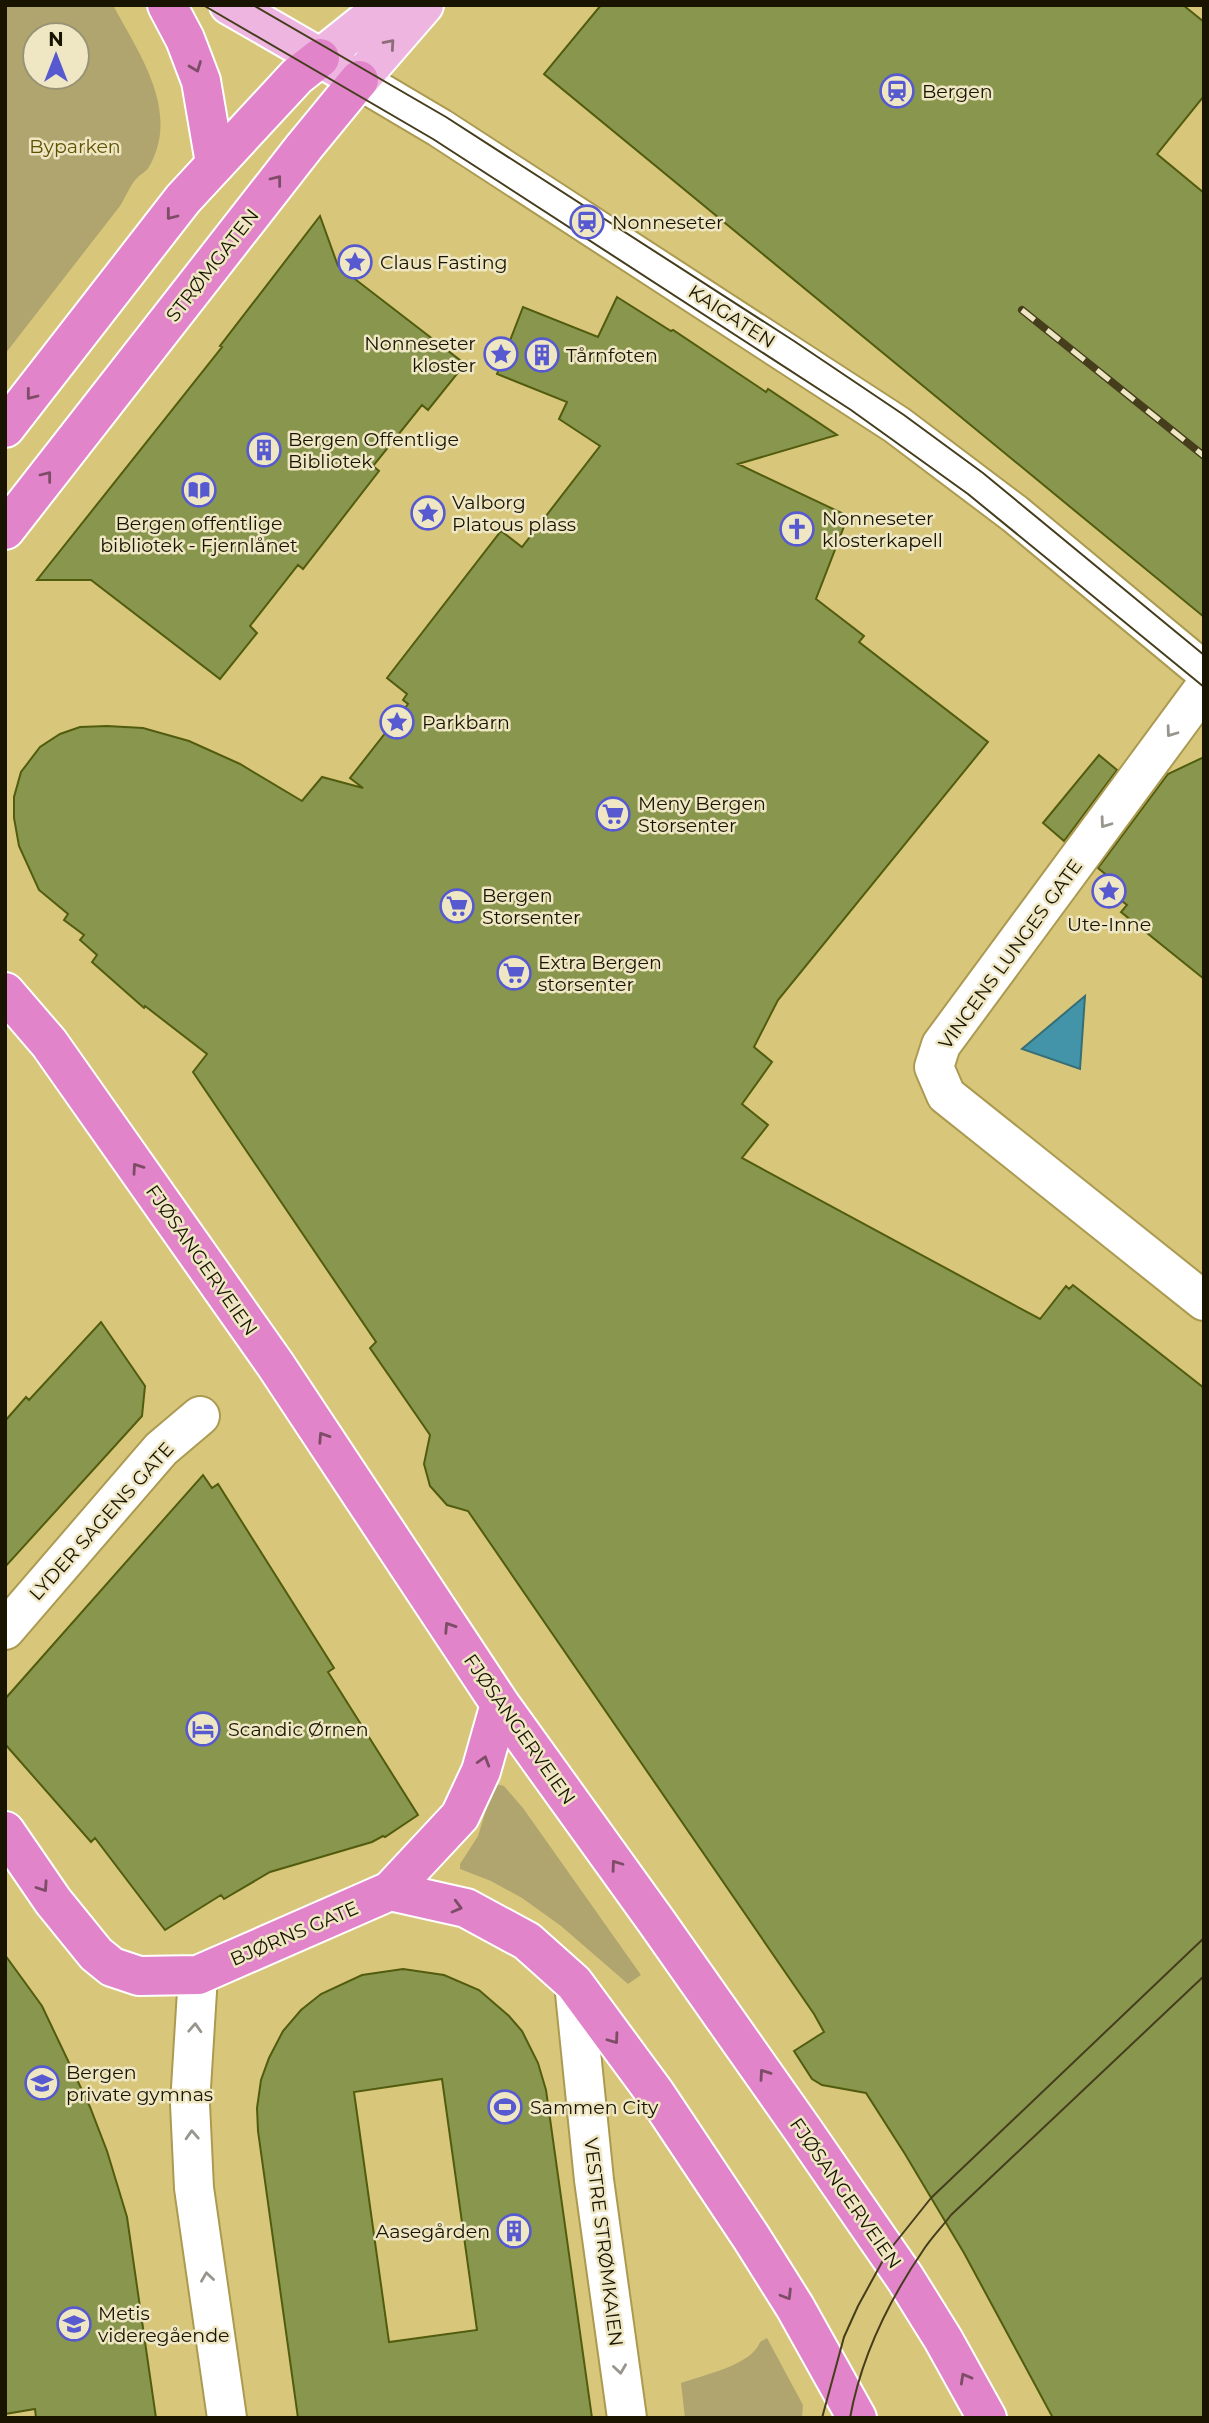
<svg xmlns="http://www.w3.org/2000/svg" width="1209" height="2423" font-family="Montserrat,sans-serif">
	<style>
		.green { fill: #b1a56f; fill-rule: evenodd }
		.water { fill: #4394a9; stroke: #366e76; stroke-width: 2 }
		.building { fill: #89964e; stroke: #525c0e; stroke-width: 2; fill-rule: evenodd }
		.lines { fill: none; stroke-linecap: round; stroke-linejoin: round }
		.street-casing { stroke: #ab9a50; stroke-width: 42 }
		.secondary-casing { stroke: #ab9a50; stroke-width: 42 }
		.primary-casing { stroke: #fff; stroke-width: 42 }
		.highway-casing { stroke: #fff; stroke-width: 42 }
		.street { stroke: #fff; stroke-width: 38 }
		.secondary { stroke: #fff; stroke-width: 38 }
		.primary { stroke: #edb5df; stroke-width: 38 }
		.highway { stroke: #e184ca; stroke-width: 38 }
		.tram { stroke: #453d1c; stroke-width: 2 }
		.rail-casing { stroke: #453d1c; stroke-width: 8 }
		.rail { stroke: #efe7c3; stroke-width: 5; stroke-dasharray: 16; stroke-linecap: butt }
		.oneway { stroke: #8e6d7b }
		.oneway2 { stroke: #7d4c65 }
		.oneway3 { stroke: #98958c }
		.labels { text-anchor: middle; stroke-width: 5; stroke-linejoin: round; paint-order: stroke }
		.poi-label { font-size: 19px; fill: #191400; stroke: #efe7c3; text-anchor: start }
		.park-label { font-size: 19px; fill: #605100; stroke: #efe7c3 }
		.street-label { font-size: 19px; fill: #191400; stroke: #efe7c3 }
	</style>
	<rect width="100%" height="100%" fill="#d8c77b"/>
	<path class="green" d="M5 5H113C139 54 181 111 149 167 146 172 141 174 137 178 130 185 126 197 120 206L5 354ZM35 35H77V77H35Z
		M496 1784 504 1786 523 1808 641 1975 628 1984 561 1926 522 1898 491 1881 460 1869V1864L478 1836 493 1787Z
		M767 2338 803 2405 802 2418H685L681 2383C703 2375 752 2365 760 2342Z"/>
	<path class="water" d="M1085 996 1080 1069 1022 1049Z"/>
	<path class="building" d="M601 5H1183L1204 22V96L1157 154 1204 193V617L544 74Z
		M320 216 338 266 465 364 428 410 422 405 373 466 379 471 303 569 298 565 250 626 257 633 220 679 91 580H37L222 347 220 346Z
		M617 297 671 331 673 330 766 392 768 389 837 435 738 464 848 516 816 599 864 636 859 642 988 742 778 1000 754 1047 772 1062 742 1104 768 1125 742 1158 1040 1319 1066 1286 1069 1289 1073 1285 1204 1388V2418H1053L964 2253 905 2154 866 2093 822 2085 812 2079 794 2051 824 2032 814 2014 468 1511 447 1505 430 1486 424 1464 430 1435 370 1348 376 1342 193 1072 207 1054 145 1006 144 1008 92 962 97 955 80 940 84 935 64 920 68 914 39 890 19 846 14 818V797L21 772 40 747 60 734 80 727 107 726 143 728 189 741 240 764 302 801 322 777 363 788 350 778 408 704 403 700 407 694 387 678 501 531 522 547 600 446 559 419 567 402 497 374 523 307 598 337Z
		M1099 755 1117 770 1064 841 1043 823Z
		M1204 757V979L1121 912 1127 905 1109 891 1115 882 1098 868 1168 774Z
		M101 1322 145 1386 142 1416 5 1567V1421L26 1397 29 1400Z
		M203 1475 212 1488 218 1484 334 1668 328 1672 418 1815 385 1837 383 1836 372 1842 270 1872 224 1899 221 1895 165 1930 95 1838 91 1842 5 1744V1699Z
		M5 1955 42 2006 90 2107 107 2151 127 2217 156 2418H36L35 2409 5 2414Z
		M403 1969 444 1975 479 1990 509 2016 522 2031 538 2063 546 2090 592 2418H298L258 2131 257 2108 261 2080 269 2058 283 2031 301 2010 321 1994 362 1975ZM442 2079 477 2330 389 2342 354 2092Z"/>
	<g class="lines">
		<defs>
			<path id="street" d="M5 1630 161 1449 200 1416
				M574 1983 594 2180 627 2418"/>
			<path id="secondary" d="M359 80 440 128 897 425 1015 514 1204 671
				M1204 688 941 1045 934 1067 946 1095 1204 1301
				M198 1975 190 2104 194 2188 227 2418"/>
			<path id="primary" d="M229 5 359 80 424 5
				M320 58 370 18 381 5"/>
			<path id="highway" d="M167 5 185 39 201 81 215 163
				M5 428 183 199 297 76 320 58
				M5 530 304 147 359 80
				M5 992 49 1043 275 1364 500 1704 656 1921 803 2130 905 2278 943 2339 987 2418
				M5 1831 53 1901 96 1954 112 1967 139 1976 198 1975 390 1891 460 1816 481 1771 500 1704
				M390 1891 466 1908 527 1941 574 1983 655 2093 751 2237 795 2307 857 2418"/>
		</defs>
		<use href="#street" class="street-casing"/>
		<use href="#secondary" class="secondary-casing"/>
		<use href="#primary" class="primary-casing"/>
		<use href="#highway" class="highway-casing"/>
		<use href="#street" class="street"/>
		<use href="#secondary" class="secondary"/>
		<use href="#primary" class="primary"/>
		<use href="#highway" class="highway"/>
		<path class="tram" d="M203 5 433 139 851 410 968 494 1204 687
			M253 5 446 117 794 341 904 415 983 473 1204 655
			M822 2418 844 2337 858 2306 887 2253 931 2198 1204 1938
			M850 2418C861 2357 889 2300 924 2249 932 2237 942 2227 951 2215L1204 1976"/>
		<defs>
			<path id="rail" d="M1022 310 1204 456"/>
		</defs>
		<use href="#rail" class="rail-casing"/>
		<use href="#rail" class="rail"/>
	</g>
	<defs><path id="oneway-chevron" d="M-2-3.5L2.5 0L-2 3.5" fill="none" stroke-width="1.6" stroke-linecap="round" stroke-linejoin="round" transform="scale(1.75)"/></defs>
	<use class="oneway" href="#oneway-chevron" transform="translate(390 44) rotate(-49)"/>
	<g class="oneway2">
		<use href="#oneway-chevron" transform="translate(196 67) rotate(69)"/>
		<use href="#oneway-chevron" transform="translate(277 180) rotate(-52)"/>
		<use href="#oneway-chevron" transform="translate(171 215) rotate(128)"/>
		<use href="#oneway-chevron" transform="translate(31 395) rotate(128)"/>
		<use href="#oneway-chevron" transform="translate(47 476) rotate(-52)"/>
		<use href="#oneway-chevron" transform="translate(137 1168) rotate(-125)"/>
		<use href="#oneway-chevron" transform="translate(323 1437) rotate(-123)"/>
		<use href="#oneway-chevron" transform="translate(449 1627) rotate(-123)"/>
		<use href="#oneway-chevron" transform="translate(484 1761) rotate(-73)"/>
		<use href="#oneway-chevron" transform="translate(616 1865) rotate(-126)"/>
		<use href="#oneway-chevron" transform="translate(43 1887) rotate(56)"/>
		<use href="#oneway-chevron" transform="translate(457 1907) rotate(15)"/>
		<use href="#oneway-chevron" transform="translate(614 2039) rotate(54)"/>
		<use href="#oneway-chevron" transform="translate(764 2074) rotate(-125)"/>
		<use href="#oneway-chevron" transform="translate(787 2295) rotate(58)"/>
		<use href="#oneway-chevron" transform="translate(965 2378) rotate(-119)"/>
	</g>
	<g class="oneway3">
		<use href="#oneway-chevron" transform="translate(1171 732) rotate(126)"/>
		<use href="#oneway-chevron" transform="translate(1105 823) rotate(126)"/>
		<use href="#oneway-chevron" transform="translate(195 2028) rotate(-87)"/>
		<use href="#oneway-chevron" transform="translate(192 2135) rotate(-93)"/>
		<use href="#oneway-chevron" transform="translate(207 2277) rotate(-98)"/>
		<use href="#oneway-chevron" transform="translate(620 2369) rotate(82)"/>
	</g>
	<defs>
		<symbol id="station-ring" viewBox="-11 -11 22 22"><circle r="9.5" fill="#efe7c3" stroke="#5659d0" stroke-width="1.5"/><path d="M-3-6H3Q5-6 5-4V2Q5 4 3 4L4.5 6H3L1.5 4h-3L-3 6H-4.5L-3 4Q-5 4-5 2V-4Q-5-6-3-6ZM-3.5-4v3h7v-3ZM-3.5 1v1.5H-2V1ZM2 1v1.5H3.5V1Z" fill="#5659d0"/></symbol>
		<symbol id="sight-ring" viewBox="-11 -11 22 22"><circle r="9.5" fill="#efe7c3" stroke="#5659d0" stroke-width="1.5"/><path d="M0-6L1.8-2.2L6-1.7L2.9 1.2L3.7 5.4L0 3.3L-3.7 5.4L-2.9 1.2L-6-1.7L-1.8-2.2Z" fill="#5659d0"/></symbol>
		<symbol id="building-ring" viewBox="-11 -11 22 22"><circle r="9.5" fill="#efe7c3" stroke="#5659d0" stroke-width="1.5"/><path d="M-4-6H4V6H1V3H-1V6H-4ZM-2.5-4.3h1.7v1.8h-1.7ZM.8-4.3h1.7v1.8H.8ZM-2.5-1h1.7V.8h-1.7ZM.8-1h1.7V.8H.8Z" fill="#5659d0"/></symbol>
		<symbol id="library-ring" viewBox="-11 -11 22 22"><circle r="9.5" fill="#efe7c3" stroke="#5659d0" stroke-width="1.5"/><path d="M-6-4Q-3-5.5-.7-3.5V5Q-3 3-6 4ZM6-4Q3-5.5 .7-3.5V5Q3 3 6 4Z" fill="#5659d0"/></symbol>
		<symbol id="church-ring" viewBox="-11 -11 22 22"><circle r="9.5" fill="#efe7c3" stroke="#5659d0" stroke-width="1.5"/><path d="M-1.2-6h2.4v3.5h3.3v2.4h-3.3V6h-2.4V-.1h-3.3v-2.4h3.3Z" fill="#5659d0"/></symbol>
		<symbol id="supermarket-ring" viewBox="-11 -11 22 22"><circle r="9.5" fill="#efe7c3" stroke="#5659d0" stroke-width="1.5"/><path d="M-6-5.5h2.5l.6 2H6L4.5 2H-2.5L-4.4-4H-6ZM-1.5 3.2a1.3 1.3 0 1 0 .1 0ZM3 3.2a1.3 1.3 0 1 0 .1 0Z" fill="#5659d0"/></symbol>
		<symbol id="hotel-ring" viewBox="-11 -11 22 22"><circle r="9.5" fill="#efe7c3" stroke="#5659d0" stroke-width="1.5"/><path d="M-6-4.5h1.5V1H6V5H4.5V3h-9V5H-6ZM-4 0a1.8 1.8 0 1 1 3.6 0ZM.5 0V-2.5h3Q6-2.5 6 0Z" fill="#5659d0"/></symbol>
		<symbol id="school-ring" viewBox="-11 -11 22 22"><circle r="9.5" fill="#efe7c3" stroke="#5659d0" stroke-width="1.5"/><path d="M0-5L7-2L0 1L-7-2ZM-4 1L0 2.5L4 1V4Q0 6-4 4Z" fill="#5659d0"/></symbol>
		<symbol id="stadium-ring" viewBox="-11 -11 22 22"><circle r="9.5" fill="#efe7c3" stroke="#5659d0" stroke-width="1.5"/><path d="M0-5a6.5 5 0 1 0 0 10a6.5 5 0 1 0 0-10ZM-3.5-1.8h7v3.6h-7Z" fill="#5659d0"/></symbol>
	</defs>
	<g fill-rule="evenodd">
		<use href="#station-ring" x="878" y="72" width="38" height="38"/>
		<use href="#station-ring" x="568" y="203" width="38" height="38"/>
		<use href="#sight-ring" x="336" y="243" width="38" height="38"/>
		<use href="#sight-ring" x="482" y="335" width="38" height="38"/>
		<use href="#building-ring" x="523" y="336" width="38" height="38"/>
		<use href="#building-ring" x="245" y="431" width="38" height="38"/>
		<use href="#library-ring" x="180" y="471" width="38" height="38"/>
		<use href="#sight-ring" x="409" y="494" width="38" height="38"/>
		<use href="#church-ring" x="778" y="510" width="38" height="38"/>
		<use href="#sight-ring" x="378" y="703" width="38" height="38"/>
		<use href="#supermarket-ring" x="594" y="795" width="38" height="38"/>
		<use href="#sight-ring" x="1090" y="872" width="38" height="38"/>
		<use href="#supermarket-ring" x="438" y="887" width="38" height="38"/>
		<use href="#supermarket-ring" x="495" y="954" width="38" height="38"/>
		<use href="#hotel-ring" x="184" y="1710" width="38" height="38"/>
		<use href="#school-ring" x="23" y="2064" width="38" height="38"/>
		<use href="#stadium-ring" x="486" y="2088" width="38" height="38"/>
		<use href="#building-ring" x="495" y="2212" width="38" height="38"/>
		<use href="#school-ring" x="55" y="2305" width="38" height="38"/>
	</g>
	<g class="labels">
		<g class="poi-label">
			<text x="922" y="98">Bergen</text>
			<text x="612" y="229">Nonneseter</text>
			<text x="380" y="269">Claus Fasting</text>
			<text x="476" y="350" text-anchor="end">Nonneseter<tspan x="476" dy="22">kloster</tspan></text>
			<text x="566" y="362">Tårnfoten</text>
			<text x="288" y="446">Bergen Offentlige<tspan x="288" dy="22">Bibliotek</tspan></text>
			<text x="452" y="509">Valborg<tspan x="452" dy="22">Platous plass</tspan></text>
			<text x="822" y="525">Nonneseter<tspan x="822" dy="22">klosterkapell</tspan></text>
			<text x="199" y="530" text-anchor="middle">Bergen offentlige<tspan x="199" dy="22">bibliotek - Fjernlånet</tspan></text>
			<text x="422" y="729">Parkbarn</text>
			<text x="638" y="810">Meny Bergen<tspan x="638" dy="22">Storsenter</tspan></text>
			<text x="482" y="902">Bergen<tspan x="482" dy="22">Storsenter</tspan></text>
			<text x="1109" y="931" text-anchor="middle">Ute-Inne</text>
			<text x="538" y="969">Extra Bergen<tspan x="538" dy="22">storsenter</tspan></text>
			<text x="228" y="1736">Scandic Ørnen</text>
			<text x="66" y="2079">Bergen<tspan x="66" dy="22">private gymnas</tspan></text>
			<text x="530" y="2114">Sammen City</text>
			<text x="490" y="2238" text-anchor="end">Aasegården</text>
			<text x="98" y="2320">Metis<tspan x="98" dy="22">videregående</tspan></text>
		</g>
		<g class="park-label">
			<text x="75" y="153">Byparken</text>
		</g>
		<g class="street-label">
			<text transform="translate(212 265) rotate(-52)" y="7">STRØMGATEN</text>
			<text transform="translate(732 316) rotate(33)" y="7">KAIGATEN</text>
			<text transform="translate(1010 954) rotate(-54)" y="7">VINCENS LUNGES GATE</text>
			<text transform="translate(202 1260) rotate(55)" y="7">FJØSANGERVEIEN</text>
			<text transform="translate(101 1521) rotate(-48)" y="7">LYDER SAGENS GATE</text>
			<text transform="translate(520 1729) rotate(55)" y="7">FJØSANGERVEIEN</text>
			<text transform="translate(294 1933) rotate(-23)" y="7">BJØRNS GATE</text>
			<text transform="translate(846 2193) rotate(55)" y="7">FJØSANGERVEIEN</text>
			<text transform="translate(604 2242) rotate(83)" y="7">VESTRE STRØMKAIEN</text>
		</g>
	</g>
	<rect width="1209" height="2423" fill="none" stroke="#191400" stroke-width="14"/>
	<g transform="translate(56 56)"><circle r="33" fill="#efe7c3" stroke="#999375" stroke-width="2"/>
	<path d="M0-5L12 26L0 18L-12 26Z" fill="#5659d0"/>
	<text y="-10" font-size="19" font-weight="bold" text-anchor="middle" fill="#191400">N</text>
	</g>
</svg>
